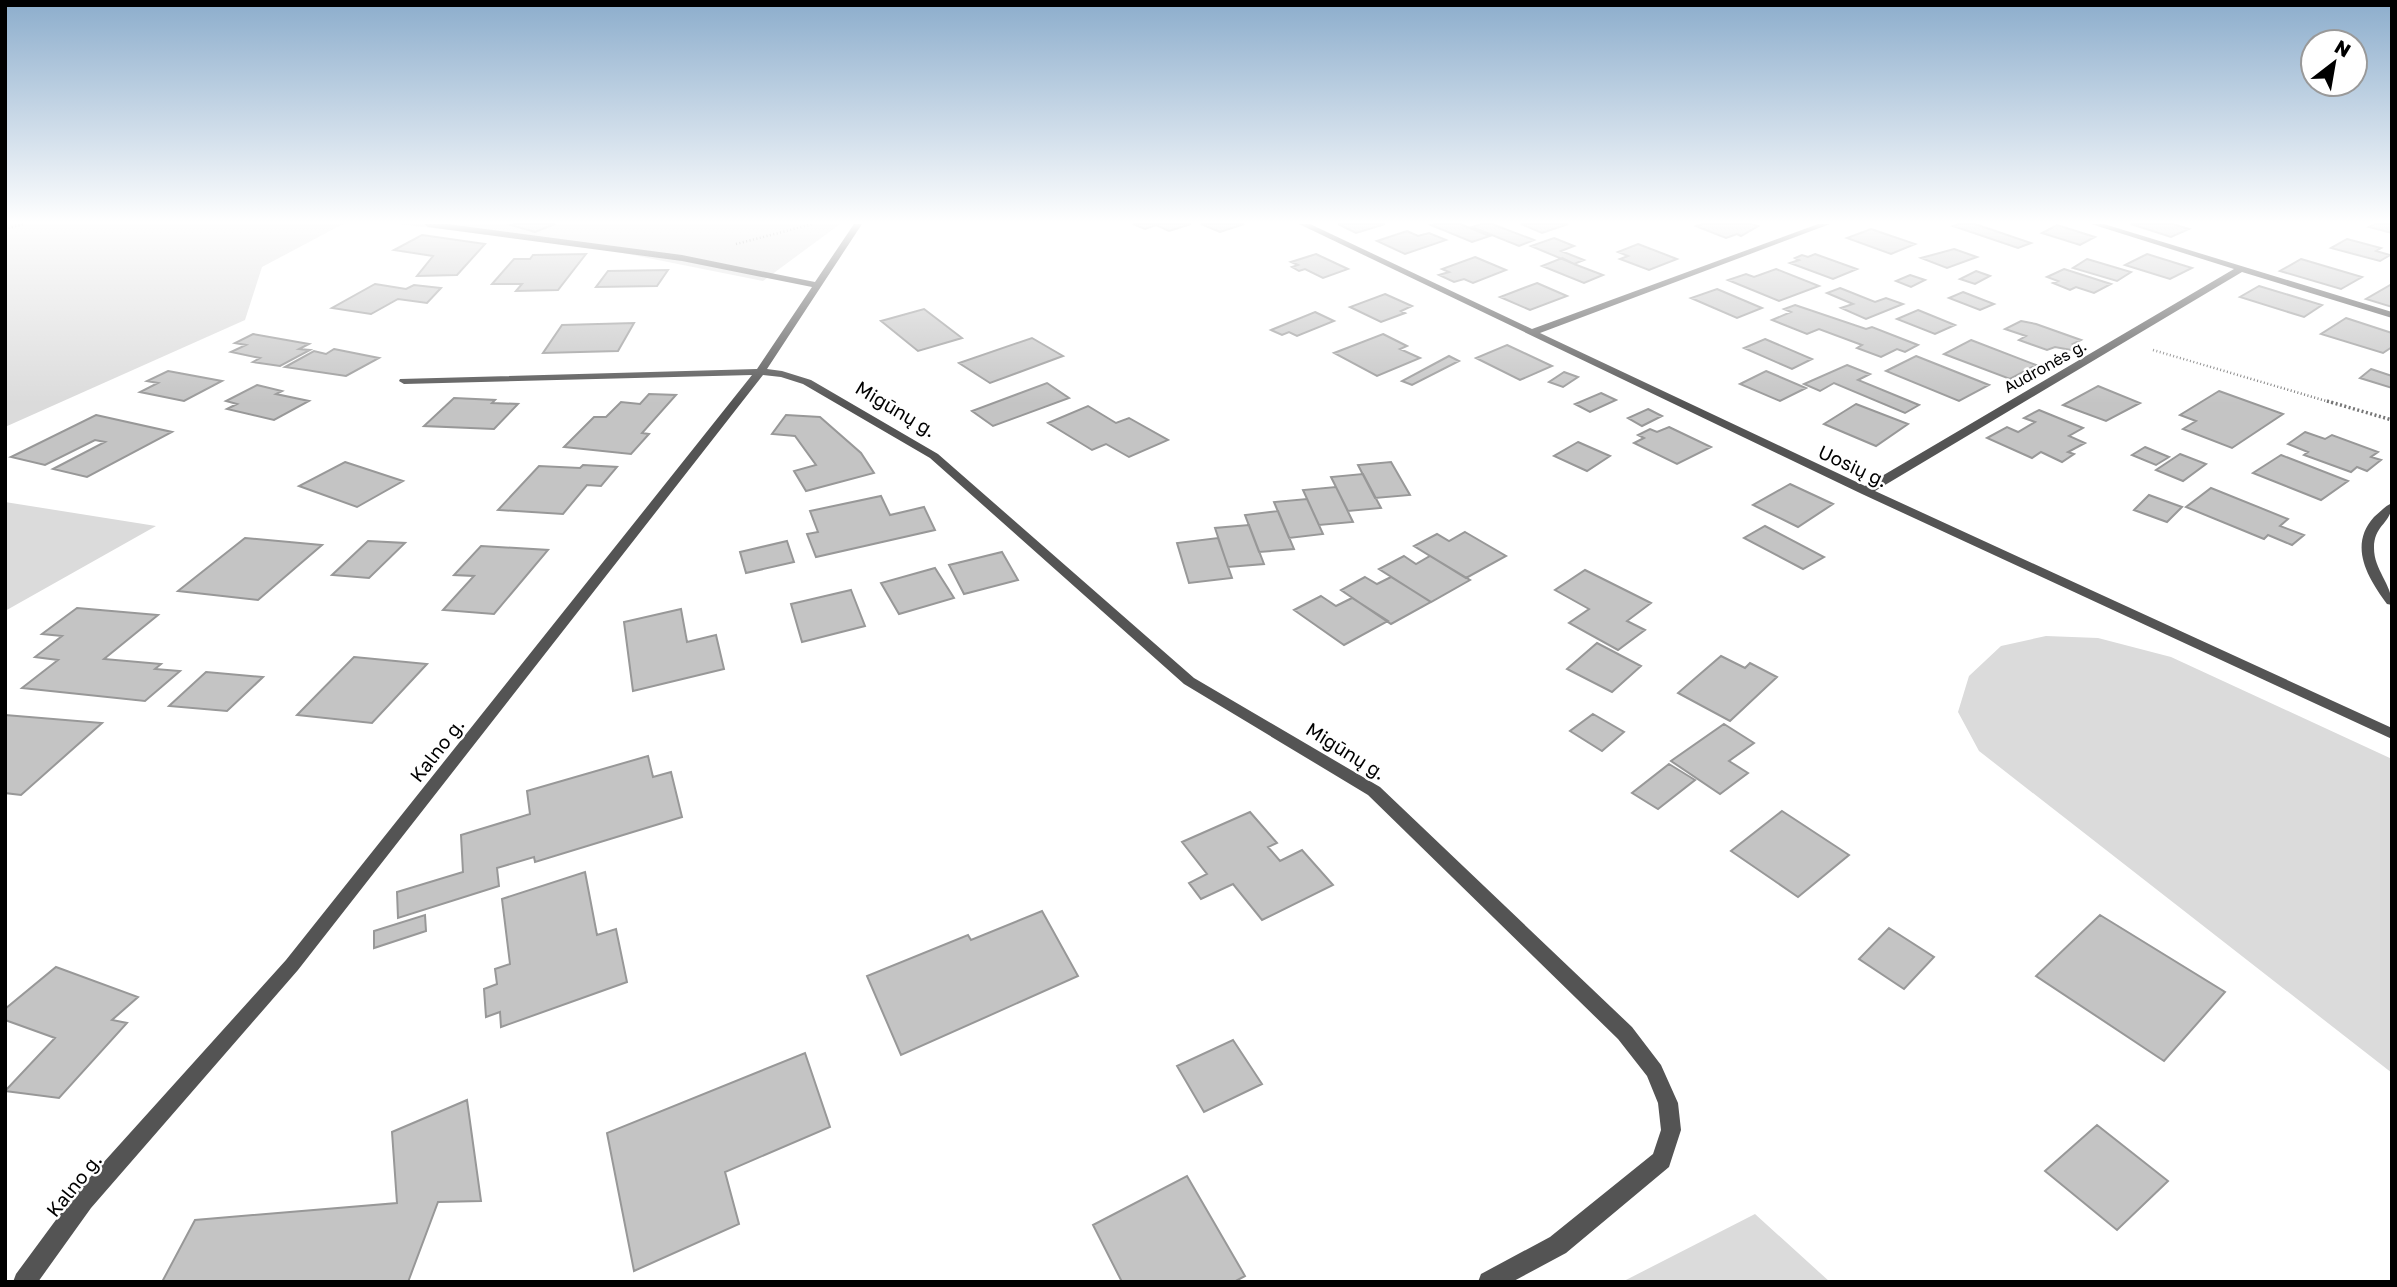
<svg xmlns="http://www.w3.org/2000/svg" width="2397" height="1287" font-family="'Golos Text',sans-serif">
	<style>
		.green { fill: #dbdbdb }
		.building { fill: #c4c4c4; stroke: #989898; stroke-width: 2 }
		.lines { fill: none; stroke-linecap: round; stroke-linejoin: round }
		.path-far1 { stroke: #767676; stroke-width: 2.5; stroke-dasharray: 1 2.5; stroke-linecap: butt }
		.path { stroke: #767676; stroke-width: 3.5; stroke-dasharray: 2 2.5; stroke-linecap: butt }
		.minor { fill: #545454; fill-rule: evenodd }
		.labels { text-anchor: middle; stroke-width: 5; stroke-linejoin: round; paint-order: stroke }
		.far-street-label { font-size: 16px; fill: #000; stroke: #fff }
		.street-label { font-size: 19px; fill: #000; stroke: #fff }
	</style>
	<rect width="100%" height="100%" fill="#fff"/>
	<path class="green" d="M5 224H343L262 267 245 320 5 427Z
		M399 224H840L763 281 603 249Z
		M5 502 156 526 5 611Z
		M2046 636 2098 638 2171 657 2392 759V1073L1979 751 1958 712 1969 676 2001 646Z
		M1755 1214 1830 1282H1622Z"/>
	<path class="building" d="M515 224H555L535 232 511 225Z
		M1133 224H1191L1169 231 1156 225 1145 229Z
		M1201 224H1244L1220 232Z
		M1338 224H1385L1356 233Z
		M1435 224H1460L1490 236 1472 242 1431 225Z
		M1481 224H1492L1534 240 1519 246 1472 227Z
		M1521 224H1568L1542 233Z
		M1702 224H1751L1758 226 1741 236 1737 234 1726 238 1696 226Z
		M1959 224H1975L2031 243 2018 248 1953 226Z
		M2131 224H2173L2189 229 2171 237Z
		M2375 224H2392V233L2369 227Z
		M2057 225 2095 237 2080 245 2042 233Z
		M1871 229 1915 244 1891 254 1847 238Z
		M1407 231 1418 236 1429 233 1446 240 1405 254 1377 241Z
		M422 235 485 244 457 275 417 276 433 256 394 250Z
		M1554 238 1574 246 1561 251 1584 260 1574 264 1531 246Z
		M2347 239 2381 248 2376 251 2390 255 2380 261 2331 248Z
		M1638 244 1677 259 1649 270 1620 259 1628 256 1618 252Z
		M1954 249 1977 257 1947 268 1921 258Z
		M586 254 558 290 516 291 522 284H492L514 259H530L533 255Z
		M1316 254 1348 269 1323 278 1305 269 1299 271 1292 267 1298 265 1291 262Z
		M1815 254 1857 269 1833 279 1790 263 1799 260 1795 258 1802 255 1808 257Z
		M2147 254 2192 268 2170 279 2125 265Z
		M1475 257 1506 270 1473 283 1464 279 1454 282 1439 275 1449 272 1442 269Z
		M1562 258 1574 264 1603 275 1584 283 1542 266Z
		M2087 259 2131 272 2117 281 2073 268Z
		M2301 259 2362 277 2341 289 2280 271Z
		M1776 269 1819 286 1779 301 1728 280 1746 274 1754 277Z
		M2064 269 2111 284 2094 293 2076 287 2070 290 2053 283 2058 281 2047 277Z
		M668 270 657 286 596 287 608 271Z
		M1976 271 1990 276 1975 284 1960 279Z
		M1910 275 1925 280 1911 287 1896 281Z
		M1537 283 1567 296 1530 310 1500 297Z
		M375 284 406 289 414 285 441 288 427 303 398 299 371 314 332 308Z
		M2392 284V307L2366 299Z
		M2259 286 2322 305 2304 317 2240 297Z
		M1840 288 1875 302 1886 298 1903 304 1866 319 1841 308 1853 304 1827 293Z
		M1717 289 1762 308 1737 318 1691 298Z
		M1963 292 1994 304 1980 310 1949 298Z
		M1385 294 1412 306 1401 311 1405 313 1381 322 1350 307Z
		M1795 305 1866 329 1872 327 1918 345 1905 352 1897 349 1881 357 1857 348 1862 345 1819 329 1807 334 1772 320 1791 312 1784 309Z
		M924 309 962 338 918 351 881 321Z
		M1918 310 1955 325 1935 334 1897 319Z
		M1315 312 1334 321 1297 336 1289 332 1282 335 1271 330Z
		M2346 318 2392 333V347L2383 353 2321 334Z
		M2021 321 2036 324 2081 340 2073 344 2078 346 2071 350 2055 347 2047 350 2019 340 2026 336 2005 329Z
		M634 323 618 351 543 353 562 325Z
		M253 334 309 344 299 349 310 350 280 366 253 362 260 358 231 352 246 345 235 343Z
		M1383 334 1407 346 1400 349 1420 358 1377 376 1334 353Z
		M1032 338 1063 356 990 383 959 363Z
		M1765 339 1812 359 1792 369 1744 348Z
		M1971 340 2036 365 2010 379 1944 354Z
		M1507 345 1552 366 1520 380 1476 358Z
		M334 349 379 358 346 376 285 367 314 351 326 354Z
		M1449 356 1459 361 1412 385 1402 381Z
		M1916 356 1989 385 1959 401 1886 371Z
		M1847 365 1870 374 1858 380 1919 405 1905 413 1834 383 1820 391 1804 384Z
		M2371 369 2392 376V388L2360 378Z
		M168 371 222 381 184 401 140 392 158 383 147 381Z
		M1766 371 1806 388 1780 401 1740 384Z
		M1564 372 1578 377 1563 387 1549 382Z
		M1047 383 1069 398 993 426 972 411Z
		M257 385 282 391 276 394 309 401 274 420 227 409 237 404 226 401Z
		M2098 386 2140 403 2106 421 2063 405Z
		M2219 391 2283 414 2232 448 2183 429 2196 421 2180 415Z
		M1601 393 1616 400 1590 412 1575 404Z
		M649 394 676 395 642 433 649 434 631 454 564 447 594 417H606L621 402 640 404Z
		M454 398 495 400 492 403 518 404 494 429 424 426Z
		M1856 404 1908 424 1876 446 1824 424Z
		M1088 406 1116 423 1129 418 1168 440 1129 457 1106 444 1092 450 1048 423Z
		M1648 409 1662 416 1642 426 1628 418Z
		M2039 410 2083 428 2069 436 2085 443 2068 452 2074 454 2062 462 2041 452 2032 458 1987 438 2007 427 2018 432 2035 422 2024 418Z
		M96 415 172 432 87 477 53 469 105 442 95 440 45 465 11 457Z
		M786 415 820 417 861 453 874 473 806 491 794 471 816 465 795 436 772 434Z
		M1669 427 1711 447 1677 464 1634 443 1644 438 1638 435 1650 429 1657 432Z
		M2305 432 2325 439 2332 435 2378 452 2371 457 2381 460 2367 471 2357 467 2351 472 2304 455 2308 452 2288 444Z
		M1578 442 1610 456 1587 471 1554 456Z
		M2145 447 2169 457 2156 465 2132 455Z
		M2180 454 2206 464 2183 481 2156 470Z
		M2281 455 2348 481 2321 500 2253 473Z
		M345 462 403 481 357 507 299 486Z
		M1391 462 1410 495 1375 498 1358 465Z
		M583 465 617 467 601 486 587 485 563 514 498 510 539 466 580 468Z
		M1363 474 1381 508 1348 511 1331 477Z
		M1790 484 1833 504 1798 527 1753 505Z
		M1336 487 1353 522 1319 525 1303 490Z
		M2211 488 2288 519 2280 526 2304 535 2292 545 2268 535 2264 539 2186 507Z
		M2149 495 2182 507 2167 522 2134 510Z
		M881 496 890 515 924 507 935 530 816 557 807 534 818 532 810 511Z
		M1307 499 1323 534 1289 538 1274 502Z
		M1278 511 1294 549 1259 552 1245 515Z
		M1249 525 1264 564 1228 567 1215 528Z
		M1765 526 1824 557 1803 569 1744 538Z
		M1465 532 1506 556 1466 578 1414 546 1437 534 1449 541Z
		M245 538 322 545 258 600 178 591Z
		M1218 538 1232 578 1189 583 1177 543Z
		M368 541 405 543 369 578 332 575Z
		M787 541 794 562 746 573 740 552Z
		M481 546 548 550 494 614 443 610 474 576 454 575Z
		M1002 552 1018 580 964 594 949 565Z
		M1404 556 1416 564 1430 556 1470 580 1431 602 1379 569Z
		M935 568 954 598 899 614 881 583Z
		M1585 570 1651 603 1627 621 1645 630 1618 650 1569 623 1589 609 1555 590Z
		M1365 577 1377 584 1391 577 1431 602 1391 624 1341 590Z
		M851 590 865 626 802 642 791 604Z
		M1321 596 1336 606 1352 598 1388 621 1344 645 1294 610Z
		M77 608 158 615 104 659 161 664 155 669 180 671 145 701 22 688 58 660 35 657 62 636 42 634Z
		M681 609 687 642 716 635 724 669 633 691 624 622Z
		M1597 643 1641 666 1612 692 1567 669Z
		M1721 656 1745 668 1750 663 1777 677 1730 721 1678 693Z
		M354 657 427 664 372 723 297 715Z
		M206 672 263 677 227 711 169 706Z
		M1593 714 1624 732 1602 751 1570 731Z
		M5 715 102 723 21 795 5 793Z
		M1724 724 1754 743 1729 761 1748 773 1720 794 1671 761Z
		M648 756 653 777 671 772 682 817 535 862 534 857 497 868 499 886 398 918 397 892 463 872 461 835 530 814 527 791Z
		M1669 764 1695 780 1658 809 1632 793Z
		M1782 811 1849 855 1798 897 1731 851Z
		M1250 812 1277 843 1268 847 1280 861 1302 850 1333 885 1262 920 1233 884 1201 899 1189 883 1207 874 1182 842Z
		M585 872 597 935 616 929 627 982 501 1027 500 1012 486 1017 484 989 497 984 495 969 510 964 502 899Z
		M1042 911 1078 976 901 1055 867 976 968 935 971 940Z
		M425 915 426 931 374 948V931Z
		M2100 915 2225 992 2164 1061 2036 976Z
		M1889 928 1934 957 1904 989 1859 959Z
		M56 967 138 997 112 1020 127 1023 59 1098 5 1091 55 1038 5 1020V1009Z
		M1233 1040 1262 1084 1204 1112 1177 1066Z
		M805 1053 830 1127 725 1172 739 1224 634 1271 607 1133Z
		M467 1100 481 1201 438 1202 408 1282H162L195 1220 397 1203 392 1132Z
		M2097 1125 2168 1181 2117 1230 2045 1171Z
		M1187 1176 1245 1276 1234 1282H1122L1093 1225Z"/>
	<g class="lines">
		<path class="path-far1" d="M5 229 24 224
			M736 244 813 224
			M2153 350 2333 403"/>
		<path class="path" d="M2327 401 2392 420"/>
		<path class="minor" d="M424 224H447L682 255 815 282 854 224H862L767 369 782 371 811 380 938 454 1194 678 1380 787 1632 1027 1661 1065 1678 1103 1681 1130 1669 1167 1566 1253 1512 1282H1478L1481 1274 1550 1237 1653 1154 1661 1130 1658 1103 1647 1076 1618 1039 1368 795 1184 684 930 458 803 384 781 377 763 375 298 970 91 1208 38 1282H13L16 1274 75 1194 286 960 752 375 404 384 399 381 400 379 757 369 812 287 682 261 428 227Z
			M1299 224H1310L1532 329 1818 224H1830L1540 333 1865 486 2234 269 2091 224H2104L2392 312V318L2242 272 1875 491 2392 728V739L1862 494Z
			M2392 503C2392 524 2374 524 2374 548 2374 570 2392 584 2392 605L2387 604C2368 578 2348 546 2374 517 2380 512 2385 506 2392 503Z"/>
	</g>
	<linearGradient id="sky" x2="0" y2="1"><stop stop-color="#8cadcc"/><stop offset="0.55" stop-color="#fff"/><stop offset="1" stop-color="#fff" stop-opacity="0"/></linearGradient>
	<rect width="2397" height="404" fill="url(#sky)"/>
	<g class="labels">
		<g class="far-street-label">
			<text transform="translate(2045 366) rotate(-29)" y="6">Audronės g.</text>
		</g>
		<g class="street-label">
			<text transform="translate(896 409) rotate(31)" y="7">Migūnų g.</text>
			<text transform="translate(1853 466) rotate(25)" y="7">Uosių g.</text>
			<text transform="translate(437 750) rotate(-52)" y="7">Kalno g.</text>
			<text transform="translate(1346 751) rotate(32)" y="7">Migūnų g.</text>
			<text transform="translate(74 1185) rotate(-51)" y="7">Kalno g.</text>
		</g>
	</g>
	<rect width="2397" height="1287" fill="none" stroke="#000000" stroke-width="14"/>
	<g transform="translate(2334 63) rotate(31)"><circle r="33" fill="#ffffff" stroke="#999999" stroke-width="2"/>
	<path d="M0-5L12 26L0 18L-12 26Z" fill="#000000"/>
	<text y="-10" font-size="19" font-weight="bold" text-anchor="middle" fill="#000000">N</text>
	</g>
</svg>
